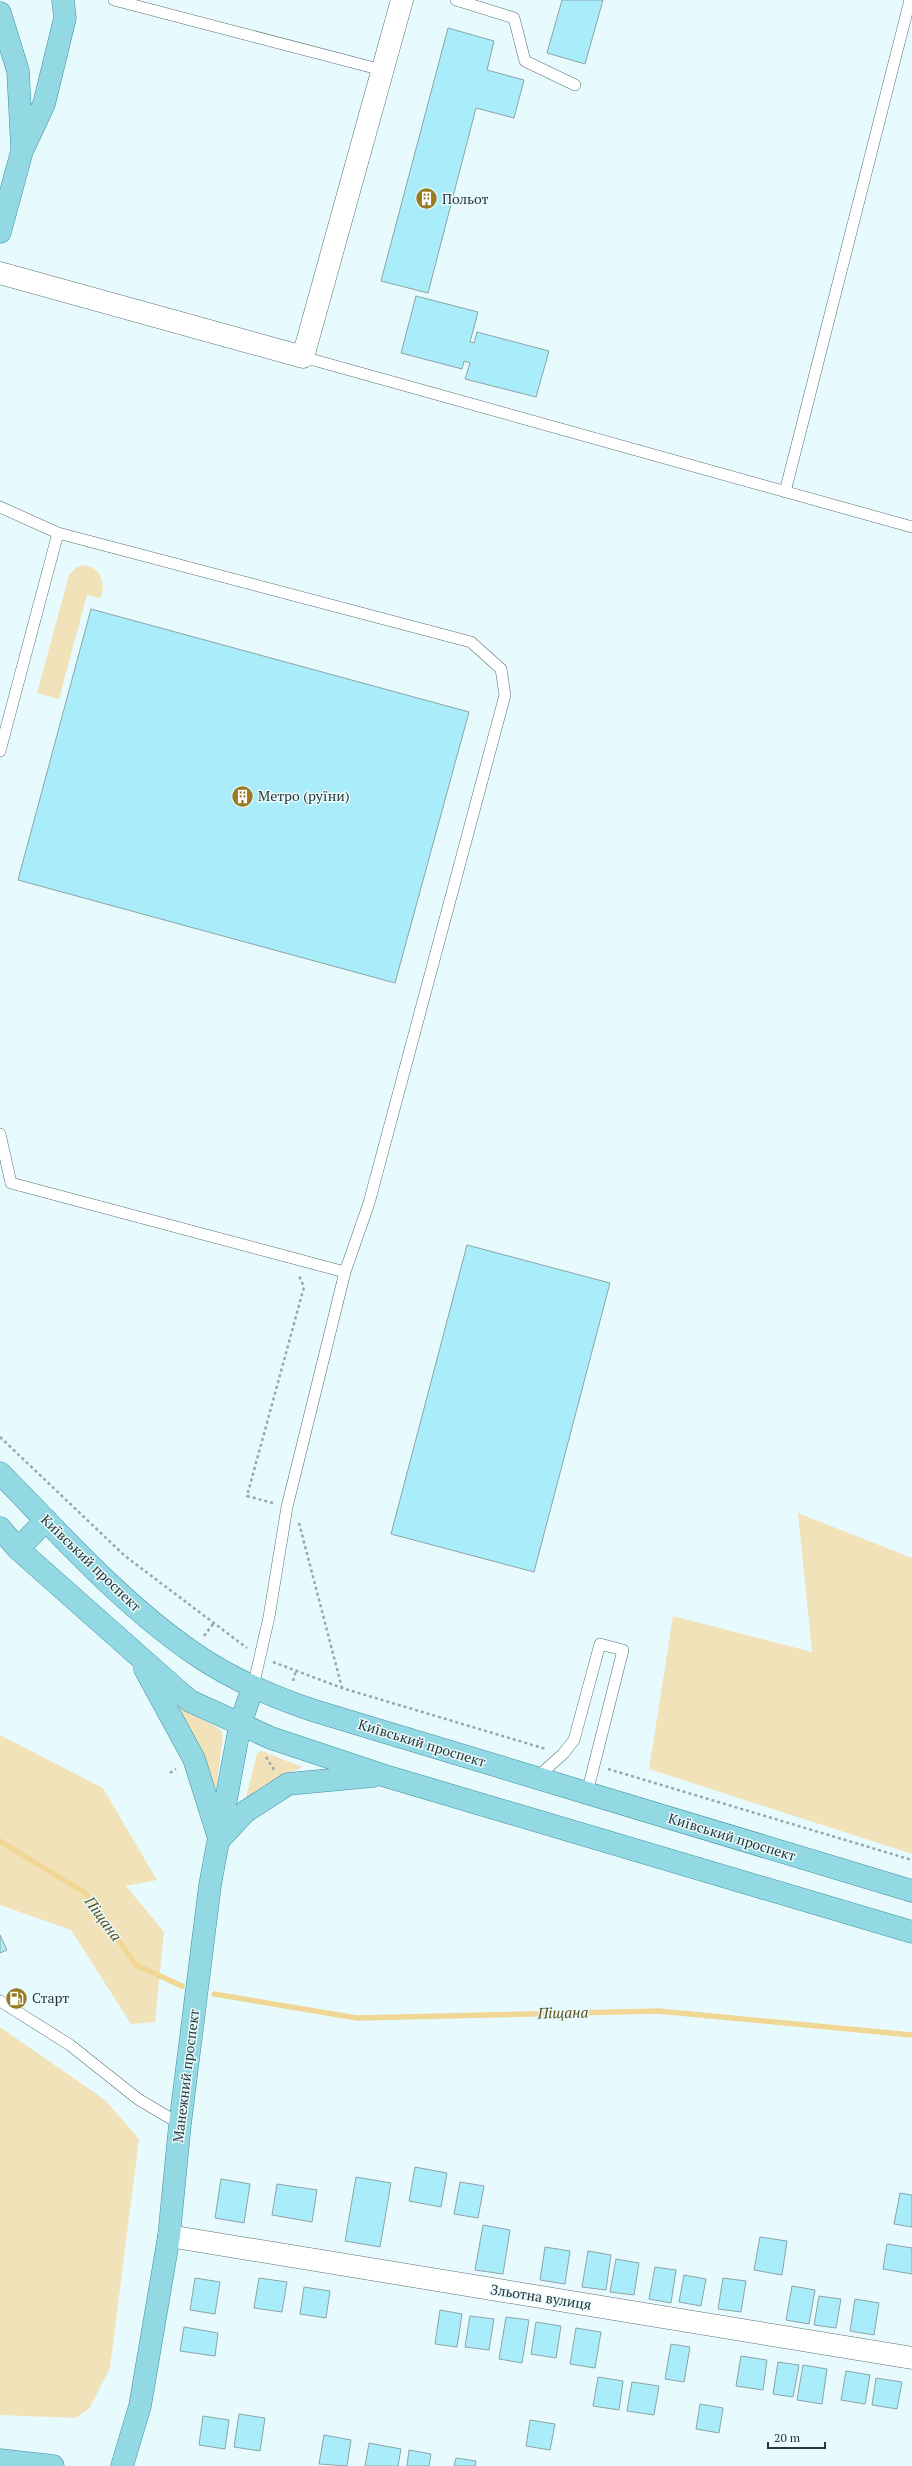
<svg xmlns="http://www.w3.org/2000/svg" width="912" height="2466" font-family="'PT Serif',serif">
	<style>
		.green { fill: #f2e2b9 }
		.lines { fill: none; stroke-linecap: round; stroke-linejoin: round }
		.stream { stroke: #f1d795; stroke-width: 5.5 }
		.building { fill: #a8edf9; stroke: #8da4a8 }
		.lane-casing { stroke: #5a6f73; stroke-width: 12 }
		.street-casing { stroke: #5a6f73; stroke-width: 23 }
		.primary-casing { stroke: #408f9b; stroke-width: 23 }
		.path { stroke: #98a7aa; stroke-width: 2.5; stroke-dasharray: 3 3; stroke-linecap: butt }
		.lane { stroke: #fff; stroke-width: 11 }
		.street { stroke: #fff; stroke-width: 22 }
		.primary { stroke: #93d9e4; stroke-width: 22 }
		.labels { text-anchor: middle; stroke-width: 3; stroke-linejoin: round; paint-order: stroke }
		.poi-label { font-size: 14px; fill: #2b3436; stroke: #e7fbfe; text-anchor: start }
		.street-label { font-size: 14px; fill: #2b3436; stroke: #e7fbfe }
		.water-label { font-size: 15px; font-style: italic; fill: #604e1c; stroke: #e7fbfe }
	</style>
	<rect width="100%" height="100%" fill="#e7fbfe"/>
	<path class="green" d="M83 565C101 567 106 582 101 598L87 595 59 699 37 693 69 575 77 567Z
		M798 1513 912 1558V1854L649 1769 673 1616 812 1652Z
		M177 1706 220 1729 223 1736 216 1789Z
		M0 1735 103 1788 157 1880 126 1886 164 1932 155 2022 131 2024 71 1930 0 1905Z
		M262 1751 302 1767 267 1784 246 1798 257 1753Z
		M0 2027 105 2100 139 2139 110 2368 89 2409 75 2418 0 2415Z"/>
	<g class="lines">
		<path class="stream" d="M0 1841 85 1893 136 1965 182 1986
			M214 1994 357 2018 658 2011 912 2035"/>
	</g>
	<path class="building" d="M562 0H603L585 64 547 53Z
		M448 28 494 41 487 70 524 80 514 118 476 108 428 293 381 281Z
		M416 296 478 312 470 342 474 343 477 332 549 351 536 397 465 379 470 363 464 361 462 369 401 353Z
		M91 609 469 712 395 983 18 880Z
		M467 1245 610 1283 534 1572 391 1534Z
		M0 1935 7 1950 0 1953Z
		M415 2167 447 2173 441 2207 409 2201Z
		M356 2177 391 2183 380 2247 345 2241Z
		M221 2179 250 2184 244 2223 215 2218Z
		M460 2182 484 2186 478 2218 454 2214Z
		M277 2184 317 2190 312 2222 272 2215Z
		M900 2193 912 2195V2227L894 2224Z
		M483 2225 510 2230 503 2274 475 2270Z
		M760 2237 787 2241 782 2275 754 2270Z
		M887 2244 912 2248V2274L883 2269Z
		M545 2247 570 2251 565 2284 540 2280Z
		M588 2251 611 2255 606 2290 582 2287Z
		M616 2259 639 2263 634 2295 610 2292Z
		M655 2267 676 2270 671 2303 649 2299Z
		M684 2275 706 2279 701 2306 679 2302Z
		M195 2278 220 2282 215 2314 190 2310Z
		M259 2278 287 2282 282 2312 254 2308Z
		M723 2278 746 2281 741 2312 718 2309Z
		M792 2286 815 2290 809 2324 786 2320Z
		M304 2287 330 2291 326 2318 300 2314Z
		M819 2296 841 2299 836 2328 814 2325Z
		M855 2299 879 2303 874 2335 850 2331Z
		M440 2310 462 2314 457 2347 435 2344Z
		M470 2316 494 2319 489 2350 465 2347Z
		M506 2317 529 2320 522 2363 499 2359Z
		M536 2322 561 2326 556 2358 531 2354Z
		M184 2327 218 2333 215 2356 180 2351Z
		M576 2328 601 2332 595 2368 570 2364Z
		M671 2344 690 2347 684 2382 665 2379Z
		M741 2356 767 2360 763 2390 736 2386Z
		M778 2362 799 2365 793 2397 773 2394Z
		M803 2365 827 2369 822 2404 797 2400Z
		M846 2371 870 2375 865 2404 841 2400Z
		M598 2377 623 2381 619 2410 593 2406Z
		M876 2378 902 2382 897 2409 872 2405Z
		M632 2382 659 2386 654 2415 627 2411Z
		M700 2404 723 2408 719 2433 696 2429Z
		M239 2414 265 2418 260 2451 234 2447Z
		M203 2416 229 2420 225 2449 199 2445Z
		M530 2420 555 2424 550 2450 526 2446Z
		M324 2435 351 2440 347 2466 319 2464Z
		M369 2443 401 2449 398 2466H365Z
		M409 2450 431 2454 429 2466H407Z
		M456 2458 476 2461 475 2466H454Z"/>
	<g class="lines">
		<defs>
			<path id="lane" d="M114 0 382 70
				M456 0 514 18 525 61 575 85
				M303 357 912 527
				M785 492 910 0
				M0 507 58 533 471 642 501 669 505 695 369 1203 345 1272
				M0 751 58 533
				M0 1134 11 1183 345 1272 287 1507 269 1617 253 1687
				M536 1778 563 1754 574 1740 600 1644 623 1650 587 1793
				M0 2001 70 2045 138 2099 180 2124"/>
			<path id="street" d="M0 273 303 357 402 0
				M169 2236 912 2358"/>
			<path id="primary" d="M0 13 18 71 22 148
				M0 232 22 151 44 104 65 18 63 0
				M0 1473C61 1535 120 1602 192 1652 229 1678 273 1697 315 1711L912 1891
				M0 1528 18 1549 177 1690 190 1701 271 1738 382 1775 912 1932
				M18 1549 46 1520
				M145 1669 194 1759 218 1835
				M219 1840 245 1812 288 1784 373 1776
				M0 2460 53 2466
				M122 2466 140 2406 169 2236 180 2124 210 1885 240 1725 253 1687"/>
		</defs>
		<use href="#lane" class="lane-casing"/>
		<use href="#street" class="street-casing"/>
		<use href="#primary" class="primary-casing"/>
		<path class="path" d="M0 1437 125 1556 247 1648
			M273 1503 247 1496 304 1287 299 1276
			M299 1523 342 1688
			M204 1636 213 1624
			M273 1662 342 1688 546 1749
			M293 1681 296 1671
			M266 1757 274 1770
			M608 1769 912 1860
			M170 1773 176 1769"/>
		<use href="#lane" class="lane"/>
		<use href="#street" class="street"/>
		<use href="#primary" class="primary"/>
	</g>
	<defs>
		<symbol id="building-disc" viewBox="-11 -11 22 22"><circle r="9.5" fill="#997b24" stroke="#e7fbfe"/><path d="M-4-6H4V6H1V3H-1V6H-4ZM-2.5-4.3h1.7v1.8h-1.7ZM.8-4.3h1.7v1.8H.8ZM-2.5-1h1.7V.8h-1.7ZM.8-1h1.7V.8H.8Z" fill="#fff"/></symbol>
		<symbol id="fuel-disc" viewBox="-11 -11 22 22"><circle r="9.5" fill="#997b24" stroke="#e7fbfe"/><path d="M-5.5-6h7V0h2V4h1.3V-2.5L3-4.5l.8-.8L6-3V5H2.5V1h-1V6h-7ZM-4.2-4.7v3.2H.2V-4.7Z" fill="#fff"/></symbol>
	</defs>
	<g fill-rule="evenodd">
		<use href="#building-disc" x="414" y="186" width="25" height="25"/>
		<use href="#building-disc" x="230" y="784" width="25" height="25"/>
		<use href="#fuel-disc" x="4" y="1986" width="25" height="25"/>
	</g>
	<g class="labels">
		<g class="poi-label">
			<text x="442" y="204">Польот</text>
			<text x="258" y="801">Метро (руїни)</text>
			<text x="32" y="2003">Старт</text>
		</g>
		<g class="street-label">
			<text transform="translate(91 1563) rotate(44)" y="5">Київський проспект</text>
			<text transform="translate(422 1743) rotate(17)" y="5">Київський проспект</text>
			<text transform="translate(732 1837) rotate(17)" y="5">Київський проспект</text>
			<text transform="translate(186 2076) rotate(-83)" y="5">Манежний проспект</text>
			<text transform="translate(541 2297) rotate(9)" y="5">Зльотна вулиця</text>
		</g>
		<g class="water-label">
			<text transform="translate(103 1919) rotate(54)" y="5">Піщана</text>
			<text transform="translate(563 2013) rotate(-1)" y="5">Піщана</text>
		</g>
	</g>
	<path d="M768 2442v6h57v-6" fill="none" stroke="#2b3436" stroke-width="2"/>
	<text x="774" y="2442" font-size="12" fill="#2b3436" stroke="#e7fbfe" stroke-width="3" paint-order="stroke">20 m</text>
</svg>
